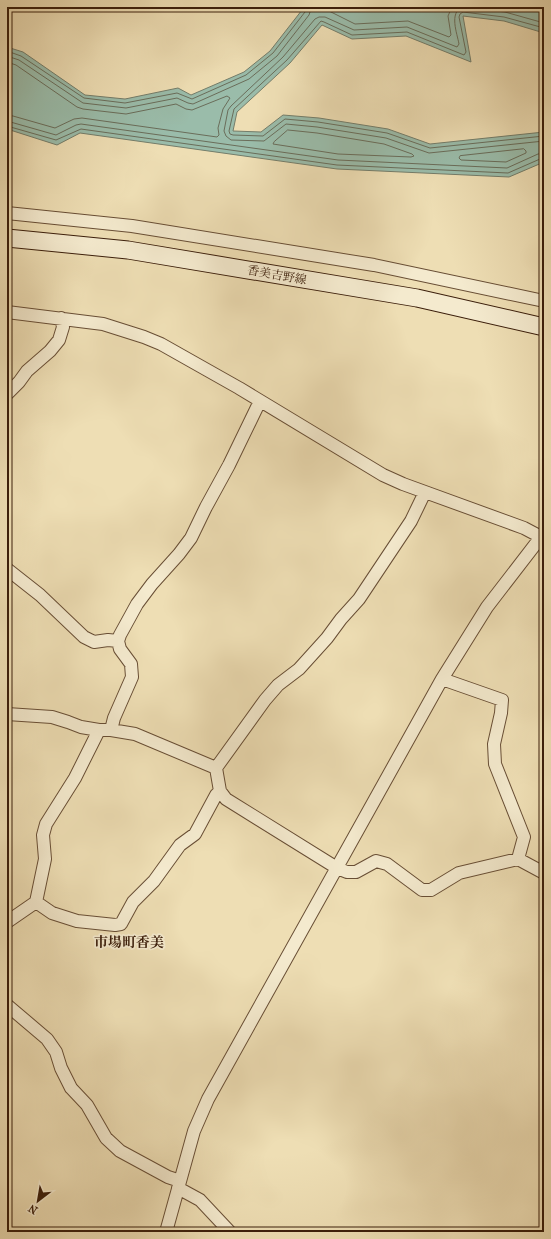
<svg xmlns="http://www.w3.org/2000/svg" width="551" height="1239" font-family="'IM FELL French Canon','Noto Serif JP',serif">
	<style>
		.water { fill: #9abcaa; stroke: #747d6a }
		.lines { fill: none; stroke-linecap: round; stroke-linejoin: round }
		.shore { stroke: #6a6d5a; stroke-width: 1 }
		.street-casing { stroke: #684e35; stroke-width: 14 }
		.secondary-casing { stroke: #3b1e0b; stroke-width: 19 }
		.street { stroke: #f4eace; stroke-width: 12 }
		.secondary { stroke: #f4eace; stroke-width: 17 }
		.labels { text-anchor: middle; stroke-width: 3.5; stroke-linejoin: round; paint-order: stroke }
		.street-label { font-size: 12px; fill: #3b1e0b; stroke: #f4eace }
		.quarter-label { font-size: 14px; font-weight: bold; fill: #3b1e0b; stroke: #f4eace }
	</style>
	<rect width="100%" height="100%" fill="#eedeb4"/>
	<filter id="stains"><feTurbulence type="fractalNoise" baseFrequency=".005" numOctaves="4"/><feColorMatrix values="0 0 0 0 .2 0 0 0 0 .09 0 0 0 0 .02 0 0 0 .5 -.17"/></filter>
	<radialGradient id="worn" r=".72"><stop offset=".6" stop-color="#630" stop-opacity="0"/><stop offset="1" stop-color="#630" stop-opacity=".3"/></radialGradient>
	<path class="water" d="M300 7H544V33L504 21 463 16 471 62 406 36 352 39 322 25 290 63 237 112 233 131 261 132 283 115 319 118 388 129 430 144 544 132V162L509 177 337 169 80 133 57 145 7 129V47L23 52 85 95 125 99 178 88 191 95 244 72 270 51 302 10Z"/>
	<g class="lines">
		<path class="shore" d="M316 7 318 10 329 11 355 24 408 21 449 37 451 35 448 16 452 7
			M544 23 505 12 462 7C449 13 457 33 459 44L457 47 407 27 354 30 325 17H319L315 19 283 57 231 106 228 110 224 131 226 136 231 140 264 141 286 124 317 127 386 138 429 153 544 141
			M544 28 504 17 463 12 460 14 459 17 466 52 464 55 407 32 352 35 324 22 321 21 287 60 234 109 229 131 230 134 233 135 263 136 285 119 318 122 387 133 430 148 544 136
			M7 51 21 56 84 98 125 103 177 93 192 99 246 75 273 53 305 12V7
			M7 56 19 60 83 103 126 108 177 98 188 103 193 104 249 79 277 56 309 15 310 12V7
			M7 62 16 65 77 107 83 109 126 114 176 104 186 109 192 110 227 96 230 98 223 109 218 128 219 135 217 137 82 118 74 119 55 128 13 116 7 115
			M7 121 56 135 76 125 81 124 338 160 507 168 538 154 544 153
			M7 126 56 140 81 129 337 165 508 173 540 159 544 158
			M288 130 317 133 384 144 412 154 414 156 411 157 338 154 273 144 274 142Z
			M524 149 526 151V153L506 162 461 160 459 158 460 156Z"/>
		<defs>
			<path id="street" d="M7 213 132 226 374 265 544 301
				M7 312 103 324 144 337 161 344 239 388 383 475 403 484 524 528 541 537
				M7 394 19 382 27 371 50 351 59 340 63 327 61 318
				M7 569 40 595 84 637 94 642 108 640 118 641
				M442 679 502 700 501 713 494 744 495 764 524 837 518 859
				M7 714 52 717 68 722 81 727 99 730H111L135 734 216 768 220 791 226 799 337 868 347 872H356L376 861 387 864 422 890H431L459 873 518 859 544 873
				M111 730 114 718 132 677 131 664 120 649 118 641 120 635 137 604 152 584 179 554 191 538 206 507 229 465 260 401
				M216 768 265 700 278 685 299 669 327 638 341 619 359 599 411 521 425 492
				M36 902 52 913 77 921 115 925 121 924 133 902 154 881 180 845 195 834 216 795 220 791
				M7 922 36 902 45 859 43 835 46 824 75 778 99 730
				M7 1005 47 1039 56 1052 61 1068 71 1088 87 1105 106 1138 120 1151 168 1177 180 1181
				M178 1188 200 1200 230 1232
				M166 1232 194 1131 208 1099 442 679 487 607 544 533"/>
			<path id="secondary" d="M7 238 128 250 417 298 544 327"/>
		</defs>
		<use href="#street" class="street-casing"/>
		<use href="#secondary" class="secondary-casing"/>
		<use href="#street" class="street"/>
		<use href="#secondary" class="secondary"/>
	</g>
	<g class="labels">
		<g class="street-label">
			<text transform="translate(277 275) rotate(10)" y="4">香美吉野線</text>
		</g>
		<g class="quarter-label">
			<text x="129" y="947">市場町香美</text>
		</g>
	</g>
	<rect width="551" height="1239" fill="none" stroke="#eedeb4" stroke-width="24"/>
	<rect x="8" y="8" width="535" height="1223" fill="none" stroke="#3b1e0b" stroke-width="2"/>
	<rect x="12" y="12" width="527" height="1215" fill="none" stroke="#3b1e0b"/>
	<g transform="translate(38 1201) rotate(211)" stroke="#f4eace" stroke-width="3" paint-order="stroke">
	<path d="M0-3L7 15L0 10L-7 15Z" fill="#3b1e0b"/>
	<text y="-6" font-size="11" font-weight="bold" text-anchor="middle" fill="#3b1e0b">N</text>
	</g>
	<rect width="100%" height="100%" filter="url(#stains)"/>
	<rect width="100%" height="100%" fill="url(#worn)"/>
</svg>
